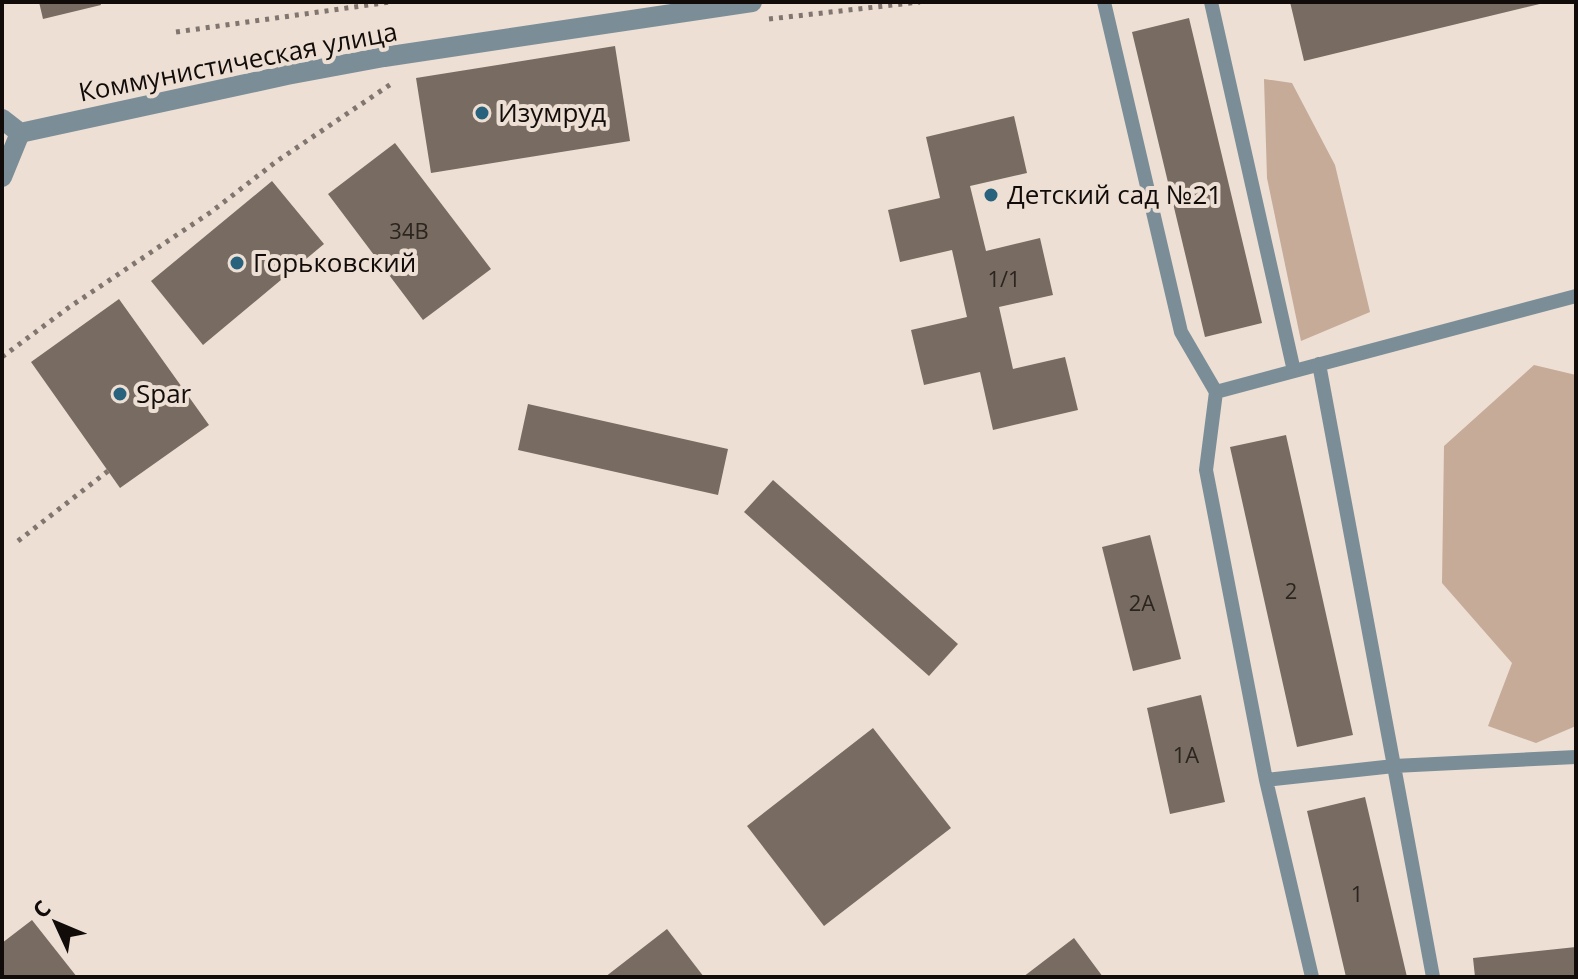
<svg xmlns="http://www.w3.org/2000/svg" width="1578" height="979" font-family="'Open Sans',sans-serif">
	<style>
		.green { fill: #c5ab98 }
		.building { fill: #786c62 }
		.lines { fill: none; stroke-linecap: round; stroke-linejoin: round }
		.path { stroke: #80766f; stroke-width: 5; stroke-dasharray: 4 6; stroke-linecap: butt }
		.service { stroke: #7b8e98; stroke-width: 14 }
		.minor { stroke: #7b8e98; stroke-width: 20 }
		.tertiary { stroke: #7b8e98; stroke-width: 20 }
		.poi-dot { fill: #29627c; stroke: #eddfd4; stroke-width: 3 }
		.labels { text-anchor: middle; stroke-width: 8; stroke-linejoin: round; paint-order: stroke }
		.number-label { font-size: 22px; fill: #2b241f }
		.street-label { font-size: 26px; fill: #110c09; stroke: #eddfd4 }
		.poi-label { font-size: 26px; fill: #110c09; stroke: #eddfd4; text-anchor: start }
	</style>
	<rect width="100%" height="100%" fill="#eddfd4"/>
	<path class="green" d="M1264 79 1292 83 1335 165 1370 312 1301 341 1267 178Z
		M1534 365 1576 375V726L1536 743 1488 726 1512 663 1442 583 1444 446Z"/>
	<path class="building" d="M39 2H100L101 5 43 19Z
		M1290 2H1544V3L1304 61Z
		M1189 18 1262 323 1205 337 1132 32Z
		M615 46 630 141 431 173 416 78Z
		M1014 116 1027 173 970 186 986 251 1040 238 1053 295 999 307 1013 369 1065 357 1078 410 993 430 980 372 924 385 911 330 967 317 952 250 900 262 888 210 940 198 926 137Z
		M395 143 491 269 423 320 328 194Z
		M272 181 324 244 203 345 151 281Z
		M119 299 209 425 120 488 31 362Z
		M528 404 728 449 718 495 518 450Z
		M1286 435 1353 735 1297 747 1230 447Z
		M773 480 958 644 929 676 744 512Z
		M1150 535 1181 659 1133 671 1102 547Z
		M1201 695 1225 802 1170 814 1147 708Z
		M873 728 951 828 824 926 747 826Z
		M1365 797 1407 977H1346L1307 811Z
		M32 920 77 977H2V943Z
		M667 929 704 977H605Z
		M1074 938 1103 977H1023Z
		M1576 947V977H1475L1473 958Z"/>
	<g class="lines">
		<path class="path" d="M769 19 920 2
			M176 32 390 2
			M2 357 68 308 211 212 277 161 394 82
			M18 541 108 471"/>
		<path class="service" d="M1104 2 1181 332 1216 392
			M1211 2 1294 371
			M1319 364 1394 766 1266 780 1206 470 1216 392 1576 296
			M1266 780 1312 977
			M1433 977 1394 766 1576 757"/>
		<path class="minor" d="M2 177 20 133"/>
		<path class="tertiary" d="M2 119 20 133 287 75 384 57 752 2"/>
	</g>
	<g class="poi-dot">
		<circle cx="482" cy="113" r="8"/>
		<circle cx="991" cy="195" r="8"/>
		<circle cx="237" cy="263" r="8"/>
		<circle cx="120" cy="394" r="8"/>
	</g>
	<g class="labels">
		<g class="number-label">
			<text x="409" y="239">34В</text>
			<text x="1004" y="287">1/1</text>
			<text x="1291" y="599">2</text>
			<text x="1142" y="611">2А</text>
			<text x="1186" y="763">1А</text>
			<text x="1357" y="902">1</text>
		</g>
		<g class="street-label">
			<text transform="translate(238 62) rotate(-11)" y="9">Коммунистическая улица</text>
		</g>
		<g class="poi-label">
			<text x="498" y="122">Изумруд</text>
			<text x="1007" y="204">Детский сад №21</text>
			<text x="253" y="272">Горьковский</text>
			<text x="136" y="403">Spar</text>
		</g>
	</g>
	<rect width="1578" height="979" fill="none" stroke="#110c09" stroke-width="8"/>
	<g transform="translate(56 923) rotate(314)" stroke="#eddfd4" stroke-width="6" paint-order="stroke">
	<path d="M0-6L14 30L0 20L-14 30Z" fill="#110c09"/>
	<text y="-12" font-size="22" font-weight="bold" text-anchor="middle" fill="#110c09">С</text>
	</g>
</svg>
